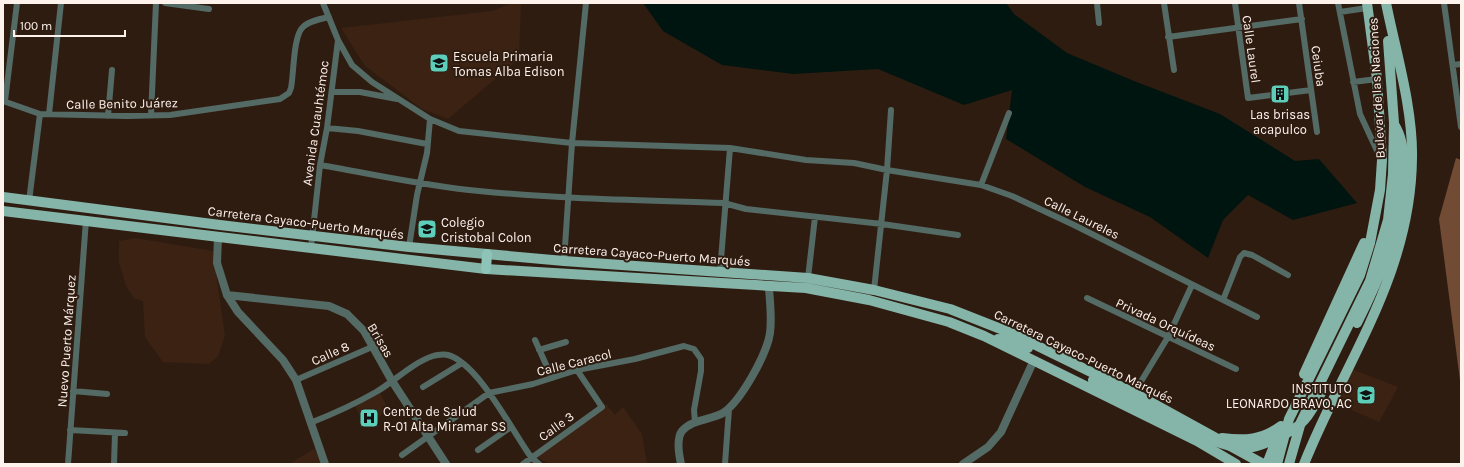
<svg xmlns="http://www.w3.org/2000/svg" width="1464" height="467" font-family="Karla,sans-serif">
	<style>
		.built { fill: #3b2213 }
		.forest { fill: #714b34 }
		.water { fill: #001510 }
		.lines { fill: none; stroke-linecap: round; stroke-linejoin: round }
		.minor { stroke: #546a65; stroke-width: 6 }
		.tertiary { stroke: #546a65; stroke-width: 8 }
		.primary { stroke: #85b4a9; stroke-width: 10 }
		.trunk { stroke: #8ec3b7; stroke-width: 10 }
		.primary-bridge { stroke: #85b4a9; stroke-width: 10 }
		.labels { text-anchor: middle; stroke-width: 4; stroke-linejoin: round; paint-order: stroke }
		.street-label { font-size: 13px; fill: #fdf2ec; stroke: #2f1c11 }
		.poi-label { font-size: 13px; fill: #fdf2ec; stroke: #2f1c11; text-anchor: start }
	</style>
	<rect width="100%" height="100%" fill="#2f1c11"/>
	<path class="built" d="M511 3H521L519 59 448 119 422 109 365 66 341 28 492 11Z
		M135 238 213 251 225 336 218 356 209 364 163 362 145 337 143 301 134 298 126 286 119 262V241Z
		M1349 368 1398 387 1379 422 1336 403Z
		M380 393 389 410 365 427 355 406Z
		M606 404 615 415 623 407 642 434 647 464H549L537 457Z
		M314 449 323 464H289Z"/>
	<path class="forest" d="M1456 158 1461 160V388L1439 219Z"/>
	<path class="water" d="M643 3H1006L1014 14 1067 53 1134 81 1220 114 1295 161 1319 159 1357 203 1293 220 1248 195 1223 220 1208 258 1150 217 1085 187 1006 139 1012 90 964 105 878 69 793 74 722 65 663 31Z"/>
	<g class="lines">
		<path class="minor" d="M165 3 209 9
			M1097 3 1099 23
			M1164 3 1174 70
			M1235 3 1248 98 1311 90
			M1299 3 1317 132
			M1338 3 1360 114 1379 155
			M1444 3 1461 127
			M1340 12 1367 8
			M1168 37 1302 19
			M338 40 352 65 372 82 430 119 459 131 572 143 730 148 806 160 854 163 887 170 981 185 1012 196 1074 225 1257 317
			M1453 65 1461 64
			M1353 82 1377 79
			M332 92H360L397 99
			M3 101 40 114 127 116 170 115 280 99 289 93 291 88C294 73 293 36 303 27 309 21 320 19 329 17
			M5 101 17 3
			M49 114 61 3
			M151 115 156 3
			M108 116 112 70
			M327 128 358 131 427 144
			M320 165C373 174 425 186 479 191 560 199 642 200 724 203L746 209 882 224 958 235
			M981 185 1009 113
			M29 201 40 114
			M409 247 417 195 427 153 430 119
			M311 248 320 165 327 128 338 40 323 3
			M564 261 572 143 586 3
			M720 272 730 148
			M808 278 815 217
			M874 290 887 170 891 110
			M1087 298 1236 369
			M1223 300 1240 257 1244 253 1252 255 1288 275
			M535 340 552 378
			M539 350 566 342
			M296 380 372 347
			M423 387 462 363
			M73 391 107 394
			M1134 393 1168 337 1192 285
			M310 423C333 414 355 404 376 392 395 381 412 363 433 356 436 355 444 354 448 355 479 364 512 431 531 457L539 464
			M70 430 125 433
			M478 450 511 427
			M402 455 489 393 533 384 577 370 635 359 684 346 694 349 701 359V371L694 410 695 422
			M68 464 86 220
			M114 464 115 433
			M523 464 602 407 577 370
			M725 464 729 409"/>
		<path class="tertiary" d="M218 238 217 263 227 295 238 312 283 360 296 380 325 464
			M227 295 329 306 347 314 364 331 392 381 446 464
			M681 464C679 455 676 439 682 431 692 419 711 420 723 413 741 401 767 354 770 333 772 318 770 303 769 288
			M963 464 988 447 1001 432 1034 360"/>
		<path class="primary" d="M3 197 220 225 409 247 564 261 808 278 874 290 950 309 1011 333 1134 393 1263 464
			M3 211 486 269 806 288 869 300 949 322 984 336 1197 441 1236 464
			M1357 323C1382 274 1402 224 1402 168 1402 148 1404 141 1394 124
			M998 339 1019 343 1028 348
			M1304 374 1364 243
			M1093 380 1129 399
			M1222 438C1245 441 1262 440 1281 426
			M1267 464 1279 433
			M1277 464 1289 419 1360 275 1370 243 1380 190 1382 160 1377 79 1367 3
			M1289 464 1301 422 1370 281 1388 220 1393 174 1394 123 1388 41
			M1304 464C1345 361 1411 275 1412 158 1413 108 1396 53 1386 3"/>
		<path class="trunk" d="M486 269 487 254"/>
		<path class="primary-bridge" d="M1129 399C1158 413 1216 449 1246 448 1256 448 1266 443 1275 439 1303 427 1309 417 1322 391"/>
	</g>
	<defs>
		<symbol id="school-square" viewBox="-11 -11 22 22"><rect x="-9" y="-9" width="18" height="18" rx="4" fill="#5dceb9" stroke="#2f1c11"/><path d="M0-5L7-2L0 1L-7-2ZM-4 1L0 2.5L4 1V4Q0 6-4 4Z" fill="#111"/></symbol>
		<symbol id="building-square" viewBox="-11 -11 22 22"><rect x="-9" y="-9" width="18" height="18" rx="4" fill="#5dceb9" stroke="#2f1c11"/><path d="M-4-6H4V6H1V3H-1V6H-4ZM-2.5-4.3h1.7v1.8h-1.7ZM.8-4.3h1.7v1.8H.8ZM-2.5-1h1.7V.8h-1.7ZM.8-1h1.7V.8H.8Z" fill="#111"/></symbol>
		<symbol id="hospital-square" viewBox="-11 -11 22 22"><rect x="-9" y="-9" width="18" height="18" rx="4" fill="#5dceb9" stroke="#2f1c11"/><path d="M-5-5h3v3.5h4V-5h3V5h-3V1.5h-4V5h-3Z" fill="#111"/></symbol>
	</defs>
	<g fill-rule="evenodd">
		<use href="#school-square" x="428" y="52" width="22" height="22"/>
		<use href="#building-square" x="1269" y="83" width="22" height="22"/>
		<use href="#school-square" x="416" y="218" width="22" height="22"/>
		<use href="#school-square" x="1355" y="384" width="22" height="22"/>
		<use href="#hospital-square" x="358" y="407" width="22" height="22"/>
	</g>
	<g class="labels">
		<g class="street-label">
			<text transform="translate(1252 49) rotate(82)" y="5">Calle Laurel</text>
			<text transform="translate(1319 66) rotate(82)" y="5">Ceiuba</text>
			<text transform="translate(1376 88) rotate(-93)" y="5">Bulevar de las Naciones</text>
			<text transform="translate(122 103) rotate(-1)" y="5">Calle Benito Juárez</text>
			<text transform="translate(315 123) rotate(-82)" y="5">Avenida Cuauhtémoc</text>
			<text transform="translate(1082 217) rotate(26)" y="5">Calle Laureles</text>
			<text transform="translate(306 222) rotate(7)" y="5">Carretera Cayaco-Puerto Marqués</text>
			<text transform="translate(652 254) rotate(4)" y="5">Carretera Cayaco-Puerto Marqués</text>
			<text transform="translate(1166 324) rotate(25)" y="5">Privada Orquídeas</text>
			<text transform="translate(381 340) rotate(59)" y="5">Brisas</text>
			<text transform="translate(66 341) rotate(-86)" y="5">Nuevo Puerto Márquez</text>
			<text transform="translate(330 353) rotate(-24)" y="5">Calle 8</text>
			<text transform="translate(1084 356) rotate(26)" y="5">Carretera Cayaco-Puerto Marqués</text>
			<text transform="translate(574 362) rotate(-14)" y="5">Calle Caracol</text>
			<text transform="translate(556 426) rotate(-36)" y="5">Calle 3</text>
		</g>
		<g class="poi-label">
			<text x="453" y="61">Escuela Primaria<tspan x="453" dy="15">Tomas Alba Edison</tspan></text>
			<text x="1280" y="119" text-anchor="middle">Las brisas<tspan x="1280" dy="15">acapulco</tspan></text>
			<text x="441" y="227">Colegio<tspan x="441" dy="15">Cristobal Colon</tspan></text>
			<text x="1352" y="393" text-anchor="end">INSTITUTO<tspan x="1352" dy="15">LEONARDO BRAVO, AC</tspan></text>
			<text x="383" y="416">Centro de Salud<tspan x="383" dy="15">R-01 Alta Miramar SS</tspan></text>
		</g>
	</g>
	<rect width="1464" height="467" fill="none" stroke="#fdf2ec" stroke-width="8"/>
	<path d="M14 30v6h111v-6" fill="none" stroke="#fdf2ec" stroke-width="2"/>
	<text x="20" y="30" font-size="12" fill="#fdf2ec" stroke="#2f1c11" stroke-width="3" paint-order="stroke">100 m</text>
</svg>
